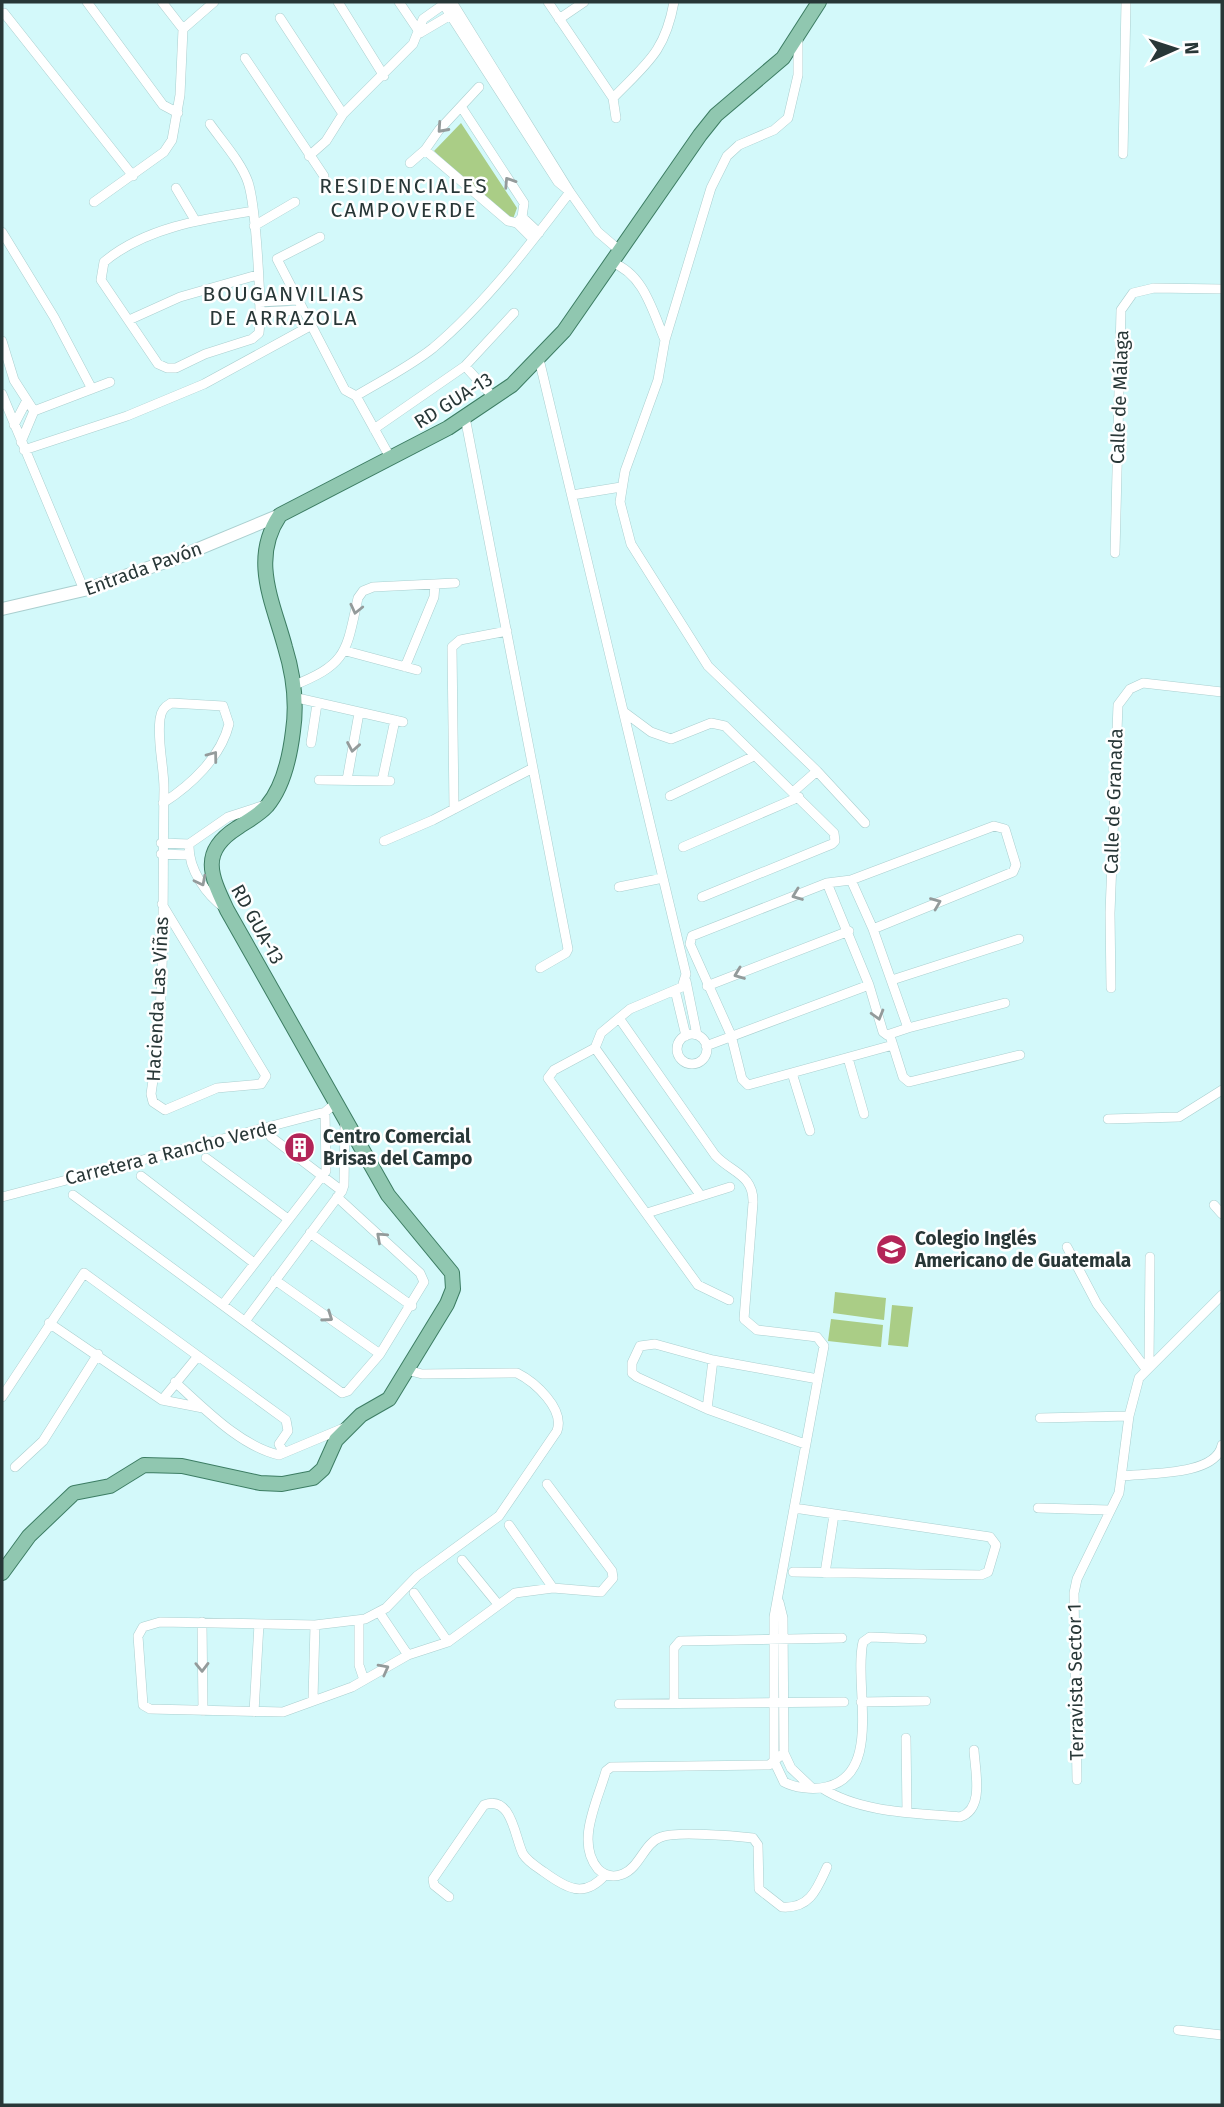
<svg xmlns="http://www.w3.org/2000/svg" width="1224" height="2107" font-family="'Fira Sans',sans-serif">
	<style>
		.green { fill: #aacd86 }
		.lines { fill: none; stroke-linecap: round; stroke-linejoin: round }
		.street-casing { stroke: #aacfcf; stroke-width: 10 }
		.secondary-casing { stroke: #aacfcf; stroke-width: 14 }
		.primary-casing { stroke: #3c7d63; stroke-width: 16 }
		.street { stroke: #fff; stroke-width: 9 }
		.secondary { stroke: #fff; stroke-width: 12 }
		.primary { stroke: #90c7b0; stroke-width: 14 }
		.oneway { stroke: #949b9b }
		.labels { text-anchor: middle; stroke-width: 5; stroke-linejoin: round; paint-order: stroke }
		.street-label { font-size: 19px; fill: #283737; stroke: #fff }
		.poi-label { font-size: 19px; font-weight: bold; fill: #283737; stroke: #fff; text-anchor: start }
		.neighbourhood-label { font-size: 21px; letter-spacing: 2px; fill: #283737; stroke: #fff }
	</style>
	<rect width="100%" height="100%" fill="#d3f9fa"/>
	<path class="green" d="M461 123 517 208 513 219 506 218 434 151Z
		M835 1292 886 1298 884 1320 833 1313Z
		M892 1305 913 1307 908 1347 888 1345Z
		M831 1319 883 1325 881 1347 828 1341Z"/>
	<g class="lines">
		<defs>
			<path id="street" d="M87 2 163 105 178 113
				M162 2 183 29
				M338 2 384 76
				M399 2 420 33
				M442 2 558 182 569 191
				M452 2 570 192 598 232 619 250
				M548 2 613 98 616 118
				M4 13 133 176
				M280 18 343 114
				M559 19 584 2
				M420 33 454 13
				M798 39V75L788 118 774 130 739 145 727 156 711 188 665 340 658 380 625 471 620 502 631 544 708 666 817 771 865 823
				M245 58 324 176
				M613 98C647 63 665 52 674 2
				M210 124C222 141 241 162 248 182 256 206 262 308 259 333L252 339 205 354 176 368H167L158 364 101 280 104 262C144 228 202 219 253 211
				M425 150 508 221 517 223 522 217 524 203 462 108
				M1123 154 1126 2
				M309 156 326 141 343 114 413 44 423 19 447 2
				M410 163 425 150 439 130 479 87
				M176 188 195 220
				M94 202 164 152 172 140 180 95 183 29 214 2
				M522 217 539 233
				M517 223 533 239
				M254 226 295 202
				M2 232 54 317 92 389
				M320 237 277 259 345 390 356 396 391 459
				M611 262C644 274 652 310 665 340
				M259 302 297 300
				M260 312 301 310
				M129 320 180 297 257 275
				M2 341 14 380 34 411
				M539 359 686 974 682 987 630 1009 619 1018 715 1155C730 1172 754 1174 753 1203L744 1319 757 1330 817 1337 824 1346 774 1617V1761L784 1782C795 1788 813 1790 826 1787 884 1774 853 1684 863 1642L870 1637 922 1639
				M465 366 494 398
				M2 394 84 590
				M356 396C381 381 409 367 433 348 485 304 529 246 570 192
				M465 417 568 949 566 953 540 968
				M14 425 27 400
				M374 429 465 366 514 313
				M21 442 34 411 110 382
				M24 450 127 416 204 384 310 326
				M572 495 621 487
				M1115 553 1121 310 1133 293 1154 288 1222 289
				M346 651 417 670
				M405 667 434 597 435 584
				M292 686C348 664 346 652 358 598L363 591 373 587 455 583
				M293 697 403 722
				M624 712 651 732 671 739 711 723 725 726 834 833 835 841 832 844 702 897
				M311 743 317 704
				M319 780 390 781
				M347 780 359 713
				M382 781 395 720
				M793 792 817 771
				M670 796 754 756
				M454 809 452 647 460 640 507 631
				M384 841 433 820 533 768
				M161 843 189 844 228 817 265 805
				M189 844C188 869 206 895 226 909
				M683 847 799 797
				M161 854 189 855
				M827 883 869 985 883 1032 887 1035 908 1028 873 929 851 880
				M619 887 663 878
				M162 904 266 1076 261 1084 217 1088 165 1110 153 1102 151 1094C167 993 162 890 164 789 164 766 157 742 160 719 161 711 164 707 171 703L223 706 229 724C221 757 191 785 163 803
				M873 929 1013 872 1016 865 1005 829 994 826 851 880 827 883 692 936 690 944 731 1035 742 1079 748 1085 893 1045
				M892 980 1019 939
				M686 981 697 1035
				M707 986 849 931
				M1111 988 1110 913 1118 705 1130 689 1143 683 1222 692
				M675 990 686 1036
				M619 1018 601 1033 595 1048 701 1196
				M908 1028 1005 1003
				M677 1049a15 15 0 1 1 30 0a15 15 0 1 1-30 0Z
				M891 1039 903 1077 909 1082 1020 1055
				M706 1046 869 985
				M595 1048 554 1070 548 1078 698 1285 729 1300
				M848 1058 864 1114
				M792 1073 810 1131
				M1108 1119 1179 1117 1222 1090
				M271 1137 342 1191
				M206 1158 288 1219
				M141 1176 254 1263
				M73 1195 342 1393 348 1391 380 1354 424 1282 420 1273 337 1197
				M2 1197 325 1112 337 1102
				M1214 1205 1222 1214
				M647 1213 730 1187
				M310 1233 412 1306
				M1067 1247 1097 1304 1146 1369
				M275 1280 380 1354
				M224 1303 326 1171 325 1112
				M246 1320 342 1191 344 1185 345 1120
				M49 1323 162 1400 203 1408
				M1149 1365 1150 1257
				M407 1370 422 1374 517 1373C535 1382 565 1409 557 1431L499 1516 417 1576 386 1608 365 1619 315 1625 160 1622 143 1627 138 1636 143 1705 150 1709 283 1712 352 1687 408 1655 448 1642 515 1593 553 1588 601 1592 613 1578 612 1571 547 1484
				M175 1382C204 1408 240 1446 279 1455L346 1427
				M2 1397 84 1273 286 1420 288 1431 279 1444 284 1453
				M162 1400 198 1356
				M707 1409 713 1360
				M1040 1418 1129 1416
				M805 1444 707 1409 637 1377 632 1373V1363L640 1346 655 1344 713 1360 818 1379
				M15 1467 43 1441 98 1354
				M1122 1476C1148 1473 1216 1476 1222 1445
				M1038 1508 1109 1510
				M509 1525 553 1588
				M462 1560 497 1603
				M793 1572 981 1575 988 1572 996 1545 990 1537 794 1508
				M825 1573 834 1515
				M414 1593 448 1642
				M779 1602 783 1618 784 1753 791 1768 811 1787
				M379 1612 408 1655
				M359 1621V1665L364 1680
				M202 1622 203 1711
				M313 1699 315 1625
				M861 1702 926 1701
				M674 1703V1648L680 1641 842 1638
				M619 1704 844 1702
				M254 1712 259 1624
				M906 1738 907 1812
				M784 1753 769 1765 611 1767 606 1771C598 1800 575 1842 598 1869 605 1876 613 1878 623 1874 640 1867 644 1843 661 1837 676 1831 735 1836 753 1838L758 1845 759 1889 782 1907C810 1909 817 1889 827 1867
				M1077 1780 1074 1593 1077 1579 1119 1493 1129 1416 1139 1378 1222 1295
				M822 1788C860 1813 916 1813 960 1817 985 1809 975 1771 974 1750
				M449 1897 434 1885 433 1879 484 1805C512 1794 515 1839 523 1854 528 1862 537 1867 544 1872 566 1888 584 1899 605 1875
				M1178 2030 1222 2035"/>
			<path id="secondary" d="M2 609 84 590 174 559 280 515"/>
			<path id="primary" d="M2 1573 29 1536 74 1493 110 1486 144 1465 182 1466 260 1483 282 1484 313 1478 323 1469 336 1440 361 1415 389 1399 447 1304 453 1289 452 1273 388 1195 227 910C211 876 199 852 237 828 247 821 259 815 267 806 283 787 290 756 293 731 297 704 293 673 285 647 273 602 250 559 280 515L448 428 512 385 564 331 700 135 716 115 783 58 819 2"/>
		</defs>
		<use href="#street" class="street-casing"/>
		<use href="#secondary" class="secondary-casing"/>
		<use href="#primary" class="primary-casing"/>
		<use href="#street" class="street"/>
		<use href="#secondary" class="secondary"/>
		<use href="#primary" class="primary"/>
	</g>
	<defs><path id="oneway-chevron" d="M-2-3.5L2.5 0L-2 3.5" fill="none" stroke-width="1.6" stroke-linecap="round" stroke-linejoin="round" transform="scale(1.75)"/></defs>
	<g class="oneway">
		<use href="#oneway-chevron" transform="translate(442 128) rotate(132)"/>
		<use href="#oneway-chevron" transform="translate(509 182) rotate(-123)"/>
		<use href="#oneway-chevron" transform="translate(356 609) rotate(103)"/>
		<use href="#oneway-chevron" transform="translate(353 747) rotate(100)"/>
		<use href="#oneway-chevron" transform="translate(213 756) rotate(-53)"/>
		<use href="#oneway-chevron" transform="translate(201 881) rotate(63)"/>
		<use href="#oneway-chevron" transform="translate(797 895) rotate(159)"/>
		<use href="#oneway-chevron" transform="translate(936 903) rotate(-22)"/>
		<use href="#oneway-chevron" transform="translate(739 974) rotate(159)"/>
		<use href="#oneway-chevron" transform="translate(878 1015) rotate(74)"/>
		<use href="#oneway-chevron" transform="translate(381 1237) rotate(-138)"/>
		<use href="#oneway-chevron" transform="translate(328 1317) rotate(35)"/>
		<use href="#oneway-chevron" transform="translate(202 1667) rotate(89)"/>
		<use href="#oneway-chevron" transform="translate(384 1669) rotate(-28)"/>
	</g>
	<defs>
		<symbol id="building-disc" viewBox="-11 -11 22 22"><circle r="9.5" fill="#b32558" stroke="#fff"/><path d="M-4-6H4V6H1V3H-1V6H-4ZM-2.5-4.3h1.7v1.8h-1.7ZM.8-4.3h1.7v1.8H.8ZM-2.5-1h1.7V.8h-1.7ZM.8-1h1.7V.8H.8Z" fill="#fff"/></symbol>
		<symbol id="school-disc" viewBox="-11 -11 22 22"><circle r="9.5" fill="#b32558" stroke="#fff"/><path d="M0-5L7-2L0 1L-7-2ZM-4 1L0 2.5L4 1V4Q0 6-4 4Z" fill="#fff"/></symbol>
	</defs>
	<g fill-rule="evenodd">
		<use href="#building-disc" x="282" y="1130" width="35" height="35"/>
		<use href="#school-disc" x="874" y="1232" width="35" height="35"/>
	</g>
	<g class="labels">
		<g class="street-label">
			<text transform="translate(1119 397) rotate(-88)" y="7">Calle de Málaga</text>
			<text transform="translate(453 400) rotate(-32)" y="7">RD GUA-13</text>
			<text transform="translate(143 568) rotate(-20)" y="7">Entrada Pavón</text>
			<text transform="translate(1113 801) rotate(-88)" y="7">Calle de Granada</text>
			<text transform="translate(258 924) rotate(61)" y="7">RD GUA-13</text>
			<text transform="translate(157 999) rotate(-87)" y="7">Hacienda Las Viñas</text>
			<text transform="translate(171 1152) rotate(-14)" y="7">Carretera a Rancho Verde</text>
			<text transform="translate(1075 1682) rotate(-91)" y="7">Terravista Sector 1</text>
		</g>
		<g class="poi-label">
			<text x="323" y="1143">Centro Comercial<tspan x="323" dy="22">Brisas del Campo</tspan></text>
			<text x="915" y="1245">Colegio Inglés<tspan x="915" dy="22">Americano de Guatemala</tspan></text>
		</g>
		<g class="neighbourhood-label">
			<text x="404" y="193">RESIDENCIALES<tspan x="404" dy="24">CAMPOVERDE</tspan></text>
			<text x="284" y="301">BOUGANVILIAS<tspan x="284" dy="24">DE ARRAZOLA</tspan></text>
		</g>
	</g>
	<rect width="1224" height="2107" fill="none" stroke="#283737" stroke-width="7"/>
	<g transform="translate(1175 49) rotate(87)" stroke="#ffffff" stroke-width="5" paint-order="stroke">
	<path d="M0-5L12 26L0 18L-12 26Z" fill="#283737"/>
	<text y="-10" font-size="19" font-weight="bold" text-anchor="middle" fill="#283737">N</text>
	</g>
</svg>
